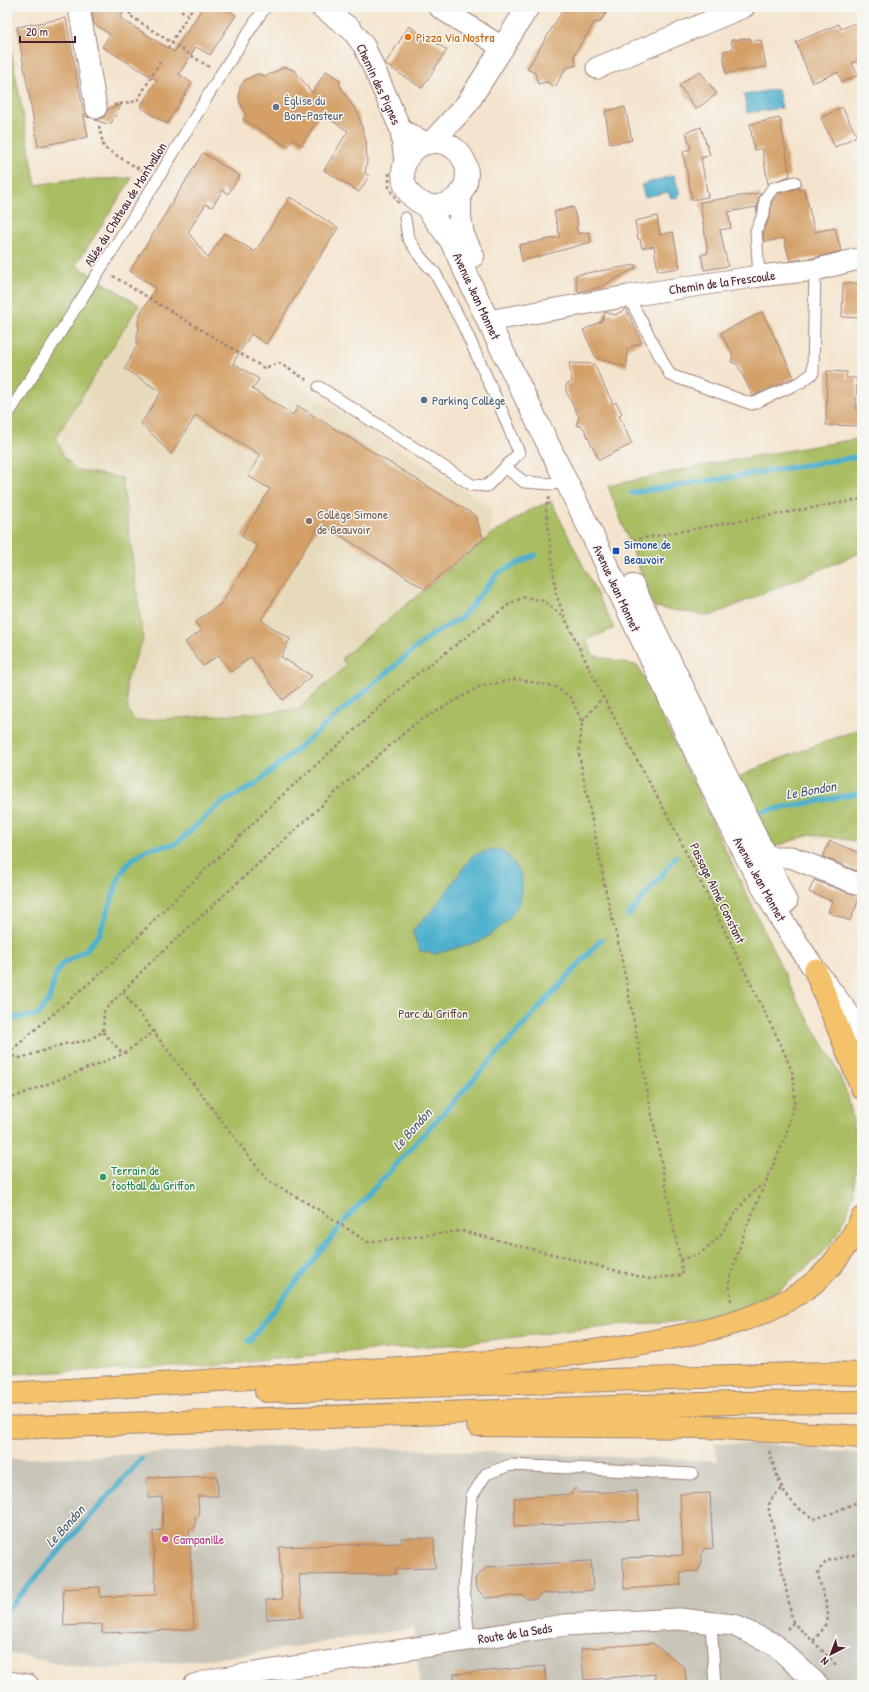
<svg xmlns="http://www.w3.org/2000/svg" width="869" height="1692" font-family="'Patrick Hand',sans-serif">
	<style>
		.built { fill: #e7daba }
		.industrial { fill: #c8c4b8 }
		.green { fill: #a9be62; stroke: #7a6e46 }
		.water { fill: #4db0cc; stroke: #4c687c }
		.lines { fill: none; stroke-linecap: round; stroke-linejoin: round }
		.stream { stroke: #4db0cc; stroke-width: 5.5 }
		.building { fill: #d4a067 }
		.service-casing { stroke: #9f827c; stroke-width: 13 }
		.minor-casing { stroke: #9f827c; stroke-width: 23 }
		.tertiary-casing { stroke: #9f827c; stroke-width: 24 }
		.trunk-casing { stroke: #9f827c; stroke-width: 24 }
		.path { stroke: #9f827c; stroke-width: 2.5; stroke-dasharray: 3 3; stroke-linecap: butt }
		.service { stroke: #fff; stroke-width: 11 }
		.minor { stroke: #fff; stroke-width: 21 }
		.tertiary { stroke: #fff; stroke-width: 22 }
		.trunk { stroke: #f3c26a; stroke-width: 22 }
		.food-dot { fill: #e8710a; stroke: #f6f6f2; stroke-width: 1.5 }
		.worship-dot { fill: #6b7280; stroke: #f6f6f2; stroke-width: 1.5 }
		.service-dot { fill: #5c6f8a; stroke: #f6f6f2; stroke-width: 1.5 }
		.education-dot { fill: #8d6e63; stroke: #f6f6f2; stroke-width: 1.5 }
		.transit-dot { fill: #1a4fb4; stroke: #f6f6f2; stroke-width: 1.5 }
		.leisure-dot { fill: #2e9e5b; stroke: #f6f6f2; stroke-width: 1.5 }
		.hotel-dot { fill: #d1479c; stroke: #f6f6f2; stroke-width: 1.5 }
		.labels { text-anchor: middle; stroke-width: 3; stroke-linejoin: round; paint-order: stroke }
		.food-label { font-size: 13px; fill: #c56008; stroke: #f6f6f2; text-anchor: start }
		.street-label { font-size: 13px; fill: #4a1f2b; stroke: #f6f6f2 }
		.worship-label { font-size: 13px; fill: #5b616d; stroke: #f6f6f2; text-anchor: start }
		.service-label { font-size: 13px; fill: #4e5e75; stroke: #f6f6f2; text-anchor: start }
		.education-label { font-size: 13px; fill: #785e54; stroke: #f6f6f2; text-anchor: start }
		.transit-label { font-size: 13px; fill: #164399; stroke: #f6f6f2; text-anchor: start }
		.park-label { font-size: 13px; fill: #664f3c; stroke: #f6f6f2 }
		.leisure-label { font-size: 13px; fill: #27864d; stroke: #f6f6f2; text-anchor: start }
		.hotel-label { font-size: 13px; fill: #b23c85; stroke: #f6f6f2; text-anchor: start }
		.water-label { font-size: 14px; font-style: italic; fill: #4b596b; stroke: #f6f6f2 }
	</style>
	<rect width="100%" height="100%" fill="#f6f6f2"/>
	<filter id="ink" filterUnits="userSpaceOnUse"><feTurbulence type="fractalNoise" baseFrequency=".025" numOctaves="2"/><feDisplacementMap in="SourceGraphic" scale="8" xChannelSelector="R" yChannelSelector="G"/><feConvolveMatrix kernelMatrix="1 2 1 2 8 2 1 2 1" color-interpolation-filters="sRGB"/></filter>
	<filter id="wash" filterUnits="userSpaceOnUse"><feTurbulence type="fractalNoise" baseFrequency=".012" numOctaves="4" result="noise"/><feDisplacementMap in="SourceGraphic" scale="16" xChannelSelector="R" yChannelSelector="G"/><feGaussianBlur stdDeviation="0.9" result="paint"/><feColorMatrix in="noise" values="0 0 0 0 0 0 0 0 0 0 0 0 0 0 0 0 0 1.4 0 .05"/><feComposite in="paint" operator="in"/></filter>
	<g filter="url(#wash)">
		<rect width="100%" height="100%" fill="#f4e4cd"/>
		<path class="built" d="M141 304 266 379 280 375 491 507V535L342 658 346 666 298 710 135 721 128 710 126 681 143 640 77 470 64 457 56 437Z"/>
		<path class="industrial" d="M714 1443 775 1445 862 1454V1685H420L414 1628 227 1657 103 1669 60 1664 7 1653V1459L85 1457 297 1445 718 1461Z"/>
		<path class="green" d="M7 29 36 185 68 180 132 178 76 265 139 305 56 437 64 457 77 470 122 478 143 640 126 680 128 710 135 721 298 710 346 666 342 658 491 535 530 510 551 501 614 628 587 640 593 655 638 666 797 1000 833 1061 848 1096 856 1135 857 1161 853 1192 849 1208 838 1234 820 1256 782 1288 738 1311 707 1318 670 1322 614 1325 458 1344 333 1353 222 1365 7 1374Z
			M862 438V552L710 616 654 607 608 486 704 465Z
			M862 728V842L810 834 772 848 738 777 777 760Z"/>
		<path class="water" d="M778 89 782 108 747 113 744 95Z
			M674 175 680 194 677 198H671L668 192 645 197 641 185Z
			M492 849 503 851 512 861 522 877 520 903 510 917 497 930 481 941 435 954 420 951 412 931 435 907 472 856Z"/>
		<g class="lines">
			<path class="stream" d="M632 493 862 456
				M764 811 862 793
				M628 916 676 857
				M7 1019 38 1015 49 1000 56 974 62 964 86 950 100 933 120 875 130 861 148 849 176 844 220 804 256 784 430 636 462 617 498 573 535 555
				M249 1341 347 1218 601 940
				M7 1610 141 1459"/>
		</g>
		<g id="blocks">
			<path class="building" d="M91 7H127L120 18 174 52 203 7H224L236 15 210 55 196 47 179 74 192 83 167 124 140 107 157 80 102 47 110 34 94 24Z
				M559 7H610L599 23 595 22 574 55 576 65 566 68 555 87 547 82 538 84 535 73 527 69 563 10 559 9Z
				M66 18 84 115 86 114 90 118 84 116 88 137 38 146 17 27Z
				M862 20V59L852 63 858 75 842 82 838 72 812 83 796 42 839 24 841 29Z
				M409 26 447 50 422 88 385 64Z
				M750 38 751 41 761 40 766 67 726 73 723 51 733 49 731 40Z
				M285 67 294 70 312 93 326 71 341 81 339 84 358 114 367 144 366 143 367 161 365 173 369 176 359 192 324 170 348 131 321 114 302 145 293 139 288 147 243 119 246 114 240 102 239 96 240 87 245 80 257 74 266 76Z
				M700 71 717 94 696 109 679 85Z
				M121 105 110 125 95 120 104 117 108 109Z
				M625 107 632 140 610 144 605 111Z
				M842 107 857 136 835 147 821 118Z
				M780 118 790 176 768 184 762 148 754 150 750 124Z
				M701 127 710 155 701 158 708 197 692 200 683 151 691 149 686 132Z
				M203 153 240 176 228 194 223 190 212 207 206 204 188 232 208 258 224 233 255 252 290 197 338 228 266 344 251 334 233 363 259 379 252 389 293 415 298 406 476 516 483 539 425 589 321 523 261 620 290 639 281 657 312 676 283 700 251 657 231 672 219 655 203 666 185 642 201 631 195 622 222 603 258 546 241 536 270 489 248 476 260 455 196 415 171 454 156 438 141 424 161 392 125 369 137 345V334L139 330 138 323 140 314 156 288 130 271Z
				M798 188 799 190 804 189 815 232 835 228 841 251 813 258 790 261 784 238 764 242 763 232 770 216 772 202 777 194Z
				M761 193 758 198 757 212 756 207 728 212 731 228 720 230 728 266 704 270 701 255 708 253 700 202Z
				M573 207 578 225 576 226 578 234 589 232 591 242 522 261 519 245 560 237 554 212Z
				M657 216 660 235 673 232 680 268 658 271 654 246 642 248 640 239H638L635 221Z
				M636 265V268L600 287 578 292 575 275Z
				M843 283 862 284V318L842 317Z
				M626 309 642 342 627 349V367L596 358 583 330 602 321 605 312 615 315Z
				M762 312 794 377 753 396 737 364 731 362 733 355 721 333Z
				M569 363 594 364 613 404 616 402 622 413 619 416 632 444 599 460 583 427 576 425 579 417 566 391V385L572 382Z
				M827 371 847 372 846 378H857L856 409 862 410V426L826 425Z
				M830 841 862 854V873L823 857Z
				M814 880 860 897 850 921 828 912 832 901 809 892Z
				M217 1476 218 1496H198L199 1516H195V1528L189 1529 194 1629 102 1633V1624L64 1626 63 1589 100 1587V1597L156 1595 153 1531 163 1530 162 1497 148 1498 147 1478Z
				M575 1488 581 1493 637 1491 639 1520 515 1527 514 1498 571 1494Z
				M710 1493 713 1548 703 1549 699 1571 680 1572 681 1585 624 1589 623 1558 683 1555 680 1494Z
				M401 1538H434L435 1568 395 1569 396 1574 299 1575 302 1617 267 1619 266 1600 282 1599 279 1547 402 1543Z
				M591 1561 593 1590 540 1594 536 1599H527L523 1595 486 1598 476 1588 475 1578 487 1567Z
				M653 1643 685 1668 686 1685H655V1674L584 1680 581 1649Z
				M545 1666 546 1685H455L454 1674Z"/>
		</g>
	</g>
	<g filter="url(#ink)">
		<use href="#blocks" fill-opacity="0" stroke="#9f827c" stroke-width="1"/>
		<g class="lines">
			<defs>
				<path id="service" d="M759 276 756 231 764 213 765 199 773 188 795 182
					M628 296 670 375 752 404 801 382 813 373 815 270
					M319 387 472 485 487 486 519 453 504 416 463 325 435 273 421 258 408 238 405 218
					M7 416 157 180 221 74 265 7
					M505 467 524 482 552 484 566 482
					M711 1623 715 1685
					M469 1640 464 1587 472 1496 486 1474 510 1465 692 1474"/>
				<path id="minor" d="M79 7 96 108
					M321 7 351 29 364 46 401 130 405 162
					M439 7 503 48
					M597 68 744 7
					M401 130 426 143
					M488 321 628 296 759 276 815 270 862 258
					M766 857H791L862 886
					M7 1682 28 1685
					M194 1685 216 1679 565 1625 679 1619 733 1625 774 1644 818 1685"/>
				<path id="tertiary" d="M432 142 467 104 528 7
					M403 174a32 32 0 1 1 64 0a32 32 0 1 1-64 0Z
					M460 193V217L463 235 473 256
					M424 204 451 241 488 321 589 528 719 802 750 864 779 916 815 970 862 1032
					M633 586 754 832 786 902"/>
				<path id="trunk" d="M815 970 862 1088
					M266 1391 826 1373 862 1374
					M7 1394 521 1360C567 1355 613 1349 659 1340 713 1330 766 1319 811 1285 832 1269 850 1241 862 1218
					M478 1425 707 1427 862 1437
					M7 1428 730 1403 862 1402"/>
			</defs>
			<use href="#service" class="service-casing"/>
			<use href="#minor" class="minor-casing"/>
			<use href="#tertiary" class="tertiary-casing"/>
			<use href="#trunk" class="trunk-casing"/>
			<path class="path" d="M134 7 129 15 209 67
				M176 7 188 15
				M168 48 193 7
				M114 105 137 101 160 62
				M99 126 104 148 146 173
				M389 173V188L400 205
				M113 276 264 368 279 363 307 380
				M549 497 546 509 556 594 565 618 603 697 672 824 781 1045 793 1074 795 1101 785 1138 746 1228 729 1280 731 1303
				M7 530 10 533
				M627 541 862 499
				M7 950 11 946
				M123 992 267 1180 321 1211 367 1242 462 1231 649 1279 683 1275 621 955 606 892 579 754 582 722 603 697
				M103 1032 123 1054
				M7 1054 111 964 174 900 277 800 412 678 511 603 525 597 544 601 565 618
				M7 1055 21 1058 64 1044 86 1041 103 1032 104 1011 149 964 344 785 416 723 479 687 516 679 556 687 571 698 582 722
				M7 1100 123 1054 155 1031
				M680 1260C687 1257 697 1256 703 1251 728 1234 737 1200 763 1185
				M769 1451C780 1485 782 1499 814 1519L832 1513 862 1500
				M782 1489C768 1499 766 1506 772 1522L793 1623
				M787 1629 793 1623 813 1641C819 1634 828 1625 828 1616 828 1603 819 1586 818 1571L827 1561 862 1553
				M813 1641 837 1666"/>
			<use href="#service" class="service"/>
			<use href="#minor" class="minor"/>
			<use href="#tertiary" class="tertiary"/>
			<use href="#trunk" class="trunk"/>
		</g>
	</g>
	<circle class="food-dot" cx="408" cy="37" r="4"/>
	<circle class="worship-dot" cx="276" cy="107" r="4"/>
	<circle class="service-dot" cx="424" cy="400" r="4"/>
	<circle class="education-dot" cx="309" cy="521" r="4"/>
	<rect class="transit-dot" x="612" y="547" width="8" height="8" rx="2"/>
	<circle class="leisure-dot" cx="103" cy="1177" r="4"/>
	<circle class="hotel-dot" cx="165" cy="1539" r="4"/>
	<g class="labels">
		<g class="food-label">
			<text x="416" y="42">Pizza Via Nostra</text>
		</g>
		<g class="street-label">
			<text transform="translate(379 84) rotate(65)" y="5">Chemin des Pignes</text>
			<text transform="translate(125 204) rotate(-58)" y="5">Allée du Château de Montvallon</text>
			<text transform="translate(722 282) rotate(-8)" y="5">Chemin de la Frescoule</text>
			<text transform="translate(477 296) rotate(65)" y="5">Avenue Jean Monnet</text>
			<text transform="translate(617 588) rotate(65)" y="5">Avenue Jean Monnet</text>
			<text transform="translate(760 879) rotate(61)" y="5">Avenue Jean Monnet</text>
			<text transform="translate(718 893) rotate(64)" y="5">Passage Aimé Constant</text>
			<text transform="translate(515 1633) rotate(-9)" y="5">Route de la Seds</text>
		</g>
		<g class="worship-label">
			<text x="284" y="105">Église du<tspan x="284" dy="15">Bon-Pasteur</tspan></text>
		</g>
		<g class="service-label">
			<text x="432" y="405">Parking Collège</text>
		</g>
		<g class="education-label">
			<text x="317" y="519">Collège Simone<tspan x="317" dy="15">de Beauvoir</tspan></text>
		</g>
		<g class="transit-label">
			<text x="624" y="549">Simone de<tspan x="624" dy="15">Beauvoir</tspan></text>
		</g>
		<g class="park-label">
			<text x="433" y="1018">Parc du Griffon</text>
		</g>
		<g class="leisure-label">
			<text x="111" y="1175">Terrain de<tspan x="111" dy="15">football du Griffon</tspan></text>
		</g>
		<g class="hotel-label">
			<text x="173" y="1544">Campanille</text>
		</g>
		<g class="water-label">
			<text transform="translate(811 790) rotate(-10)" y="5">Le Bondon</text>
			<text transform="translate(412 1129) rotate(-48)" y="5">Le Bondon</text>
			<text transform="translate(65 1526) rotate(-48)" y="5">Le Bondon</text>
		</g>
	</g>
	<rect width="869" height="1692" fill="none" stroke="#f6f6f2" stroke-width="24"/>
	<g transform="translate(831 1654) rotate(222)" stroke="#f6f6f2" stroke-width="3" paint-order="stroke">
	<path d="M0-3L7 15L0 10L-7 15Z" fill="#4a1f2b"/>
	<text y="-6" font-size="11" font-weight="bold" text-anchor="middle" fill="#4a1f2b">N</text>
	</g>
	<path d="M20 36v6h55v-6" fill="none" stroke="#4a1f2b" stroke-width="2"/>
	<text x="26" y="36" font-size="12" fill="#4a1f2b" stroke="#f6f6f2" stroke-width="3" paint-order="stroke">20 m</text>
</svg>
